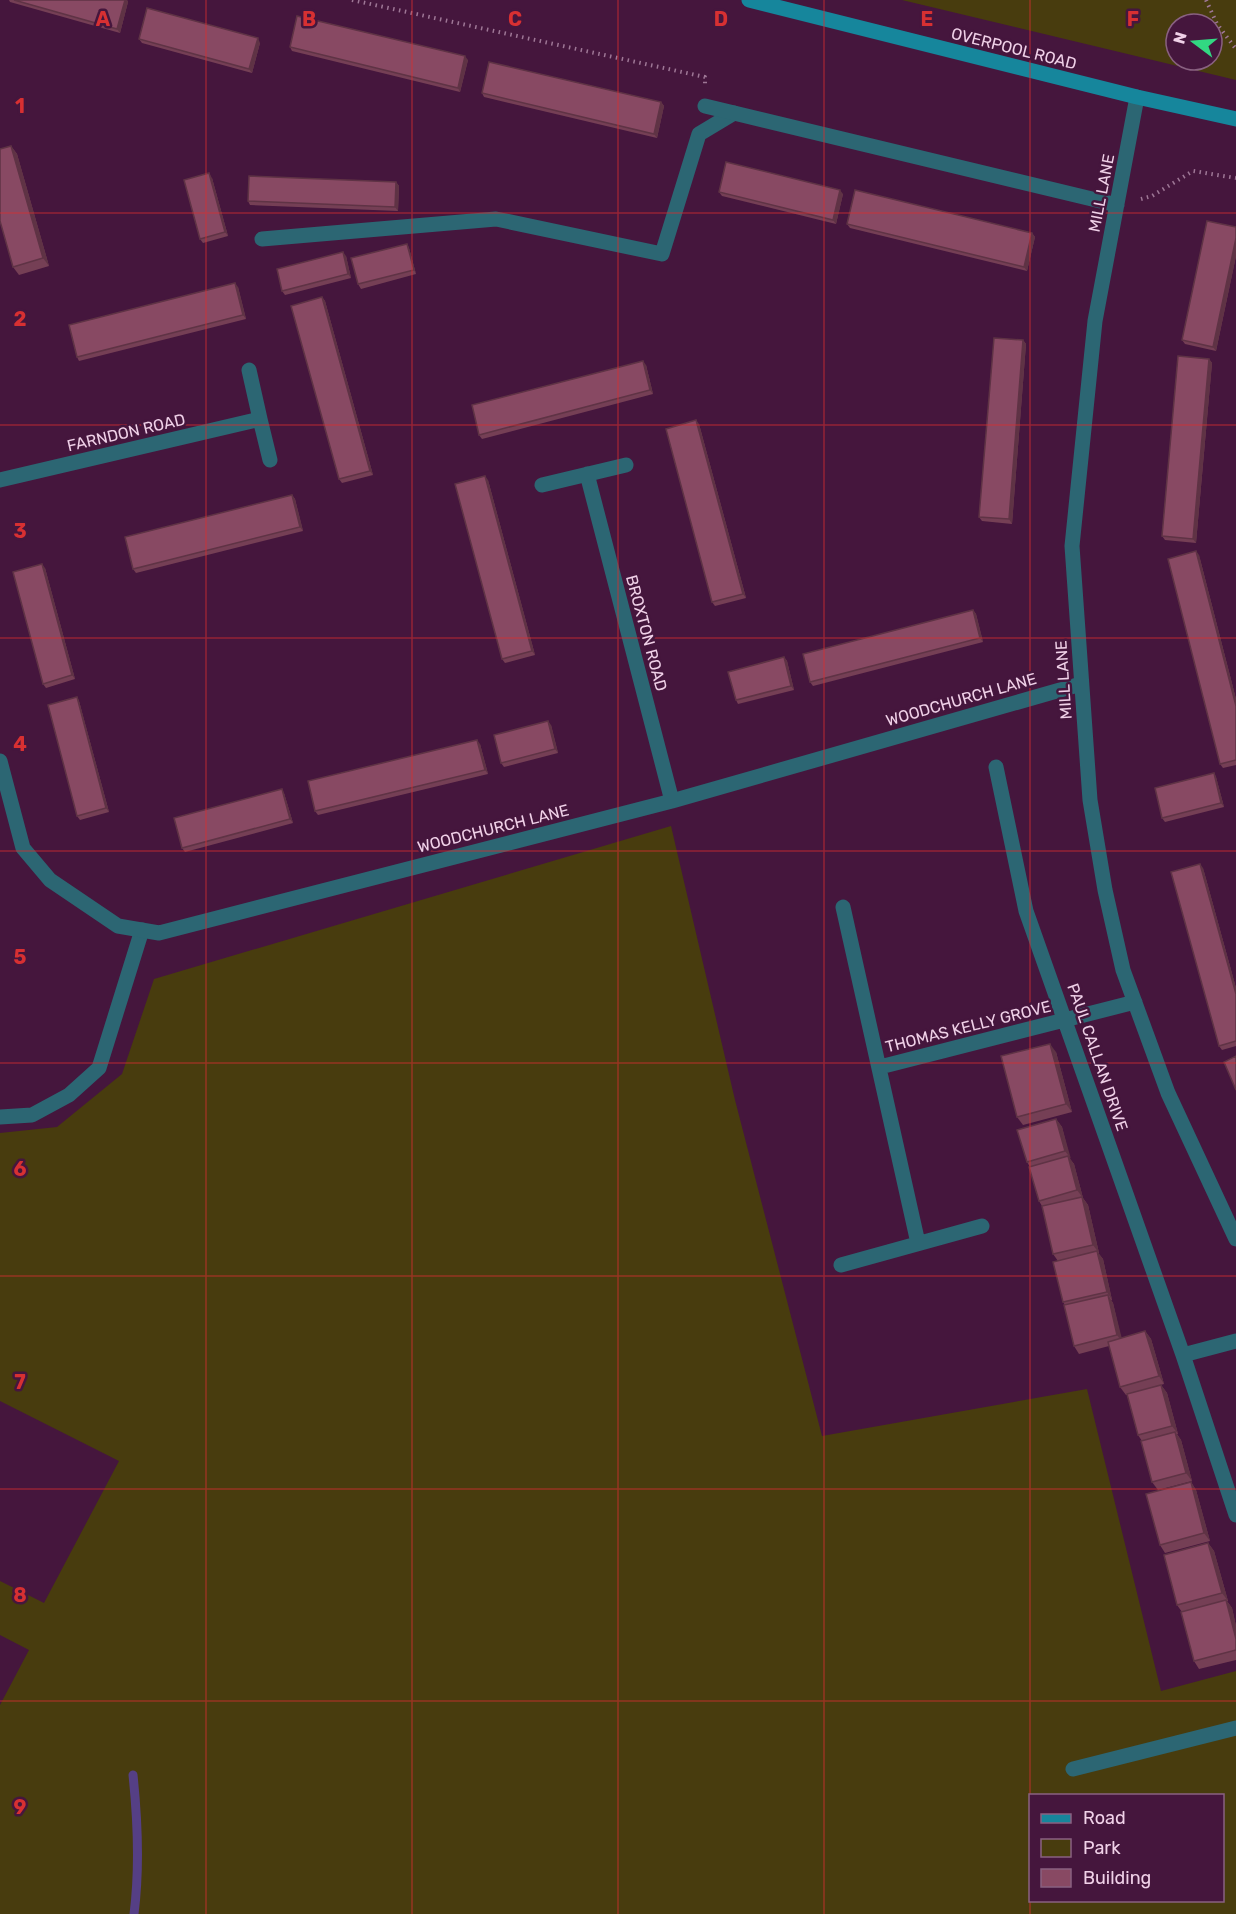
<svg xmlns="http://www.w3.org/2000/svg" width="1236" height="1914" font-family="Rubik,sans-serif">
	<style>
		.green { fill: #483c0e; fill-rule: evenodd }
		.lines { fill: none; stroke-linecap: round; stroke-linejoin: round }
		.stream { stroke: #553f85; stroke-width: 9 }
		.path { stroke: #9e7796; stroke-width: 4; stroke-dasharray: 1.5 4.5; stroke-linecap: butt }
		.service { stroke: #2c6673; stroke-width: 15 }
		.minor { stroke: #2c6673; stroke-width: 15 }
		.secondary { stroke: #16869c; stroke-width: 15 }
		.wall { fill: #753f55 }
		.shaded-wall { fill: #5f3345 }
		.building { fill: #884963; stroke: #5f3345; stroke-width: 1.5 }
		.grid { fill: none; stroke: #d73032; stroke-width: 1.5; stroke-opacity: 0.55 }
		.labels { text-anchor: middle; stroke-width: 5; stroke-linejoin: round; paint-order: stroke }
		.street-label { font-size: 16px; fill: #f0d1e8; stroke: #45163d }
		.grid-label { font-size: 20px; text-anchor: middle; font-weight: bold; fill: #d73032; stroke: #45163d; stroke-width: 5; stroke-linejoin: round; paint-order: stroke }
	</style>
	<rect width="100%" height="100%" fill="#45163d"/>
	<path class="green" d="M902 0H1236V80ZM1176 24H1212V60H1176Z
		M671 826 735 1100 822 1436 1087 1389 1161 1691 1236 1671V1914H0V1705L29 1650 0 1635V1581L44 1603 119 1461 0 1401V1133L57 1127 122 1074 154 979ZM1030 1796H1222V1900H1030Z"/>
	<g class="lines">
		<path class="stream" d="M133 1775C138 1823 140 1867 134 1914"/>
		<path class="path" d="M352 0 705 77V84
			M1206 0 1217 24 1236 49
			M1141 199 1152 196 1193 171 1236 178"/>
		<path class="service" d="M262 239 496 219 662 254 699 134 734 113
			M0 1117 32 1115 69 1095 99 1068 142 930
			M1073 1769 1236 1728"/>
		<path class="minor" d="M1137 97 1095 321 1072 546 1090 800 1105 890 1123 970 1168 1093 1236 1239
			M705 106 1117 205
			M260 419 270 460
			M587 474 672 801
			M0 480 260 419 249 370
			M542 485 626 465
			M0 761 23 848 50 880 118 926 159 933 672 801 1081 684
			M996 767 1026 911 1183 1355 1236 1515
			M843 907 918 1243
			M880 1067 1135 1002
			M841 1265 982 1226
			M1183 1355 1236 1341"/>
		<path class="secondary" d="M749 0 1137 97 1236 119"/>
	</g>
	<path class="wall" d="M9 0H127L128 2 120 33 10 2Z
		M139 39 260 43 252 73 142 43Z
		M290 47 468 60 460 92 292 51Z
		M482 93 661 102 664 106 657 138 484 97Z
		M11 146 17 154 49 266 19 275 13 267Z
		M212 178 228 236 203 243 200 239Z
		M396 182 399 186 398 211 250 205 248 201Z
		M719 192 843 194 836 224 722 196Z
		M847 224 1032 233 1035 237 1027 271 850 228Z
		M1236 227V256L1216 351 1185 344 1182 340Z
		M407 244 409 248 416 274 361 289 358 284Z
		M346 256 351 278 285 295 282 291Z
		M238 287 246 319 79 361 77 357Z
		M322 297 325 301 373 475 342 483 339 479Z
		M1023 340 1026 344 1012 524 982 521 979 517Z
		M1209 359 1212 363 1196 543 1165 540 1162 536Z
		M646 365 653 394 482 439 479 435Z
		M699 424 746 598 715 606 712 602Z
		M488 480 535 655 505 663 502 659Z
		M292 495 295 499 303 531 136 573 133 569Z
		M1199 555 1236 699V765L1223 768 1220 764Z
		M45 568 75 679 46 688 43 684Z
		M973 610 976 614 983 642 813 686 810 682Z
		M784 657 787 661 794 690 738 704 736 700Z
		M77 697 79 701 109 812 80 820 77 816Z
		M551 725 558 753 504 767 501 763Z
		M480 744 488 774 318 815 315 811Z
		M1214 773 1216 777 1224 807 1165 822 1162 818Z
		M284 793 293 823 185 852 182 848Z
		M1203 868 1236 988V1046L1222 1050 1219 1046Z
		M1056 1052 1072 1112 1023 1125 1017 1117Z
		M1056 1119 1062 1127 1070 1159 1074 1164 1083 1198 1088 1205 1099 1253H1098L1103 1259 1112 1300H1111L1113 1303 1121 1338 1145 1331 1151 1339 1164 1384 1157 1386 1161 1385 1167 1393 1178 1434H1177L1181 1440 1192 1481 1158 1490 1152 1482 1142 1441 1138 1435 1127 1395H1126L1120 1387 1109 1346 1079 1354 1074 1346 1065 1305 1063 1302 1058 1261 1053 1254 1042 1206 1039 1201 1030 1167 1027 1162Z
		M1191 1482 1196 1490 1210 1541 1165 1553 1160 1545Z
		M1208 1543 1214 1551 1228 1601H1227L1232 1608 1236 1626V1660L1199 1669 1194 1661 1182 1612 1177 1605Z"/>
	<path class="shaded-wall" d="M125 0H127L128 2 120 33 117 29Z
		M258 38 260 43 252 73 249 69Z
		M465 56 468 60 460 92 458 88Z
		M661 102 664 106 657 138 654 134Z
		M11 146 17 154 49 266 43 258Z
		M209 173 212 178 228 236 225 232Z
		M396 182 399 186 398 211 395 207Z
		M840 190 843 194 836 224 833 220Z
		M1032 233 1035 237 1027 271 1024 267Z
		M1236 238V256L1216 351 1213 347Z
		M407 244 409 248 416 274 414 270Z
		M343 252 346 256 351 278 348 274Z
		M235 283 238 287 246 319 243 315Z
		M322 297 325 301 373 475 370 471Z
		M1023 340 1026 344 1012 524 1009 519Z
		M1209 359 1212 363 1196 543 1193 539Z
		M643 361 646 365 653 394 650 390Z
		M696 420 699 424 746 598 743 594Z
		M485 476 488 480 535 655 532 651Z
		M292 495 295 499 303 531 300 527Z
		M1196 551 1199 555 1236 699V706Z
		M42 564 45 568 75 679 72 675Z
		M973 610 976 614 983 642 980 638Z
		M784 657 787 661 794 690 791 686Z
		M77 697 79 701 109 812 106 808Z
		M548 721 551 725 558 753 555 749Z
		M477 740 480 744 488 774 485 770Z
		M1214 773 1216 777 1224 807 1221 803Z
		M282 789 284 793 293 823 290 819Z
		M1200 864 1203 868 1236 988V994Z
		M1050 1044 1056 1052 1072 1112 1066 1104Z
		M1056 1119 1062 1127 1071 1159 1065 1151Z
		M1068 1156 1074 1164 1083 1198 1077 1190Z
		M1082 1197 1088 1205 1099 1253 1093 1245Z
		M1097 1251 1103 1259 1112 1300 1107 1292Z
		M1108 1295 1113 1303 1123 1343 1117 1335Z
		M1145 1331 1151 1339 1164 1384 1159 1376Z
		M1161 1385 1167 1393 1178 1434 1172 1426Z
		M1175 1432 1181 1440 1192 1481 1186 1473Z
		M1191 1482 1196 1490 1210 1541 1204 1533Z
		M1208 1543 1214 1551 1228 1601 1222 1593Z
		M1226 1600 1232 1608 1236 1626V1639Z"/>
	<path class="building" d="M14 0H125L117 29Z
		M147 8 258 38 249 69 139 39Z
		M297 16 465 56 458 88 290 47Z
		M489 62 661 102 654 134 482 93Z
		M11 146 43 258 13 267 0 221V149Z
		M726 162 840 190 833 220 719 192Z
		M209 173 225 232 200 239 184 180Z
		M249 176 396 182 395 207 248 201Z
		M855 190 1032 233 1024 267 847 224Z
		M1207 221 1236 227V238L1213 347 1182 340Z
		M407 244 414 270 358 284 351 258Z
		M343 252 348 274 282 291 277 269Z
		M235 283 243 315 77 357 69 325Z
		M322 297 370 471 339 479 291 306Z
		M994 338 1023 340 1009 519 979 517Z
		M1178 356 1209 359 1193 539 1162 536Z
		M643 361 650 390 479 435 472 405Z
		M696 420 743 594 712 602 666 429Z
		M485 476 532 651 502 659 455 484Z
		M292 495 300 527 133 569 125 537Z
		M1196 551 1236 706V760L1220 764 1168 559Z
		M42 564 72 675 43 684 13 572Z
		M973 610 980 638 810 682 803 654Z
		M784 657 791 686 736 700 728 672Z
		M77 697 106 808 77 816 48 705Z
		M548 721 555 749 501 763 494 735Z
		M477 740 485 770 315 811 308 781Z
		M1214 773 1221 803 1162 818 1155 788Z
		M282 789 290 819 182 848 174 818Z
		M1200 864 1236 994V1041L1219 1046 1171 872Z
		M1050 1044 1066 1104 1017 1117 1001 1056Z
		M1236 1056V1090L1224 1062Z
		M1056 1119 1065 1151 1027 1162 1017 1130Z
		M1068 1156 1077 1190 1039 1201 1029 1167Z
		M1082 1197 1093 1245 1053 1254 1042 1206Z
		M1097 1251 1107 1292 1063 1302 1053 1262Z
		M1108 1295 1117 1335 1074 1346 1064 1305Z
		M1145 1331 1159 1376 1120 1387 1108 1342Z
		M1161 1385 1172 1426 1138 1435 1127 1394Z
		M1175 1432 1186 1473 1152 1482 1141 1441Z
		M1191 1482 1204 1533 1160 1545 1146 1494Z
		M1208 1543 1222 1593 1177 1605 1164 1555Z
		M1226 1600 1236 1639V1650L1194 1661 1181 1612Z"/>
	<path class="grid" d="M206 0V1914M412 0V1914M618 0V1914M824 0V1914M1030 0V1914M0 213H1236M0 425H1236M0 638H1236M0 851H1236M0 1063H1236M0 1276H1236M0 1489H1236M0 1701H1236"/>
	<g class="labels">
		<g class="street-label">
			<text transform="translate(1014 48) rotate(14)" y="6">OVERPOOL ROAD</text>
			<text transform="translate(1101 193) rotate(-79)" y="6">MILL LANE</text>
			<text transform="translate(126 432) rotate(-13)" y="6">FARNDON ROAD</text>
			<text transform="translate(647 633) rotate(75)" y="6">BROXTON ROAD</text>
			<text transform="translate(1063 680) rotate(-94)" y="6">MILL LANE</text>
			<text transform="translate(961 699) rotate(-16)" y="6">WOODCHURCH LANE</text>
			<text transform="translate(493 828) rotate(-14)" y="6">WOODCHURCH LANE</text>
			<text transform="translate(968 1026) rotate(-14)" y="6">THOMAS KELLY GROVE</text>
			<text transform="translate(1098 1057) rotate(71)" y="6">PAUL CALLAN DRIVE</text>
		</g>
	</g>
	<g class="grid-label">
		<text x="103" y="26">A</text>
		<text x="309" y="26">B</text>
		<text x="515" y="26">C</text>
		<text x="721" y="26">D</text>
		<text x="927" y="26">E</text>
		<text x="1133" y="26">F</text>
		<text x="20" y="113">1</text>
		<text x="20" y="326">2</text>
		<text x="20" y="538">3</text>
		<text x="20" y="751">4</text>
		<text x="20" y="964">5</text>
		<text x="20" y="1176">6</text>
		<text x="20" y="1389">7</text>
		<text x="20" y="1602">8</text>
		<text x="20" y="1814">9</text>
	</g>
	<rect x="1029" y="1794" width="195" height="108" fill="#45163d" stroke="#896181" stroke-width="1.5"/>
	<rect x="1041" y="1814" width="30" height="9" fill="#16869c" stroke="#896181" stroke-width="1.5"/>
	<text x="1083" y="1824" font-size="18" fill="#f0d1e8">Road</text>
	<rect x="1041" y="1839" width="30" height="18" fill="#483c0e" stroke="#896181" stroke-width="1.5"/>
	<text x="1083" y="1854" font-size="18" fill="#f0d1e8">Park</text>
	<rect x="1041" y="1869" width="30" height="18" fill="#884963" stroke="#896181" stroke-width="1.5"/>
	<text x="1083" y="1884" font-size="18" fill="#f0d1e8">Building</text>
	<g transform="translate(1194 42) rotate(286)"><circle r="28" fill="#45163d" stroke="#896181" stroke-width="1.5"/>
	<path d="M0-4.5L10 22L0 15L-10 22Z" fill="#32d882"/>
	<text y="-9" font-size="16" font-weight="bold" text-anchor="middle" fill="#f0d1e8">N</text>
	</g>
</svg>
